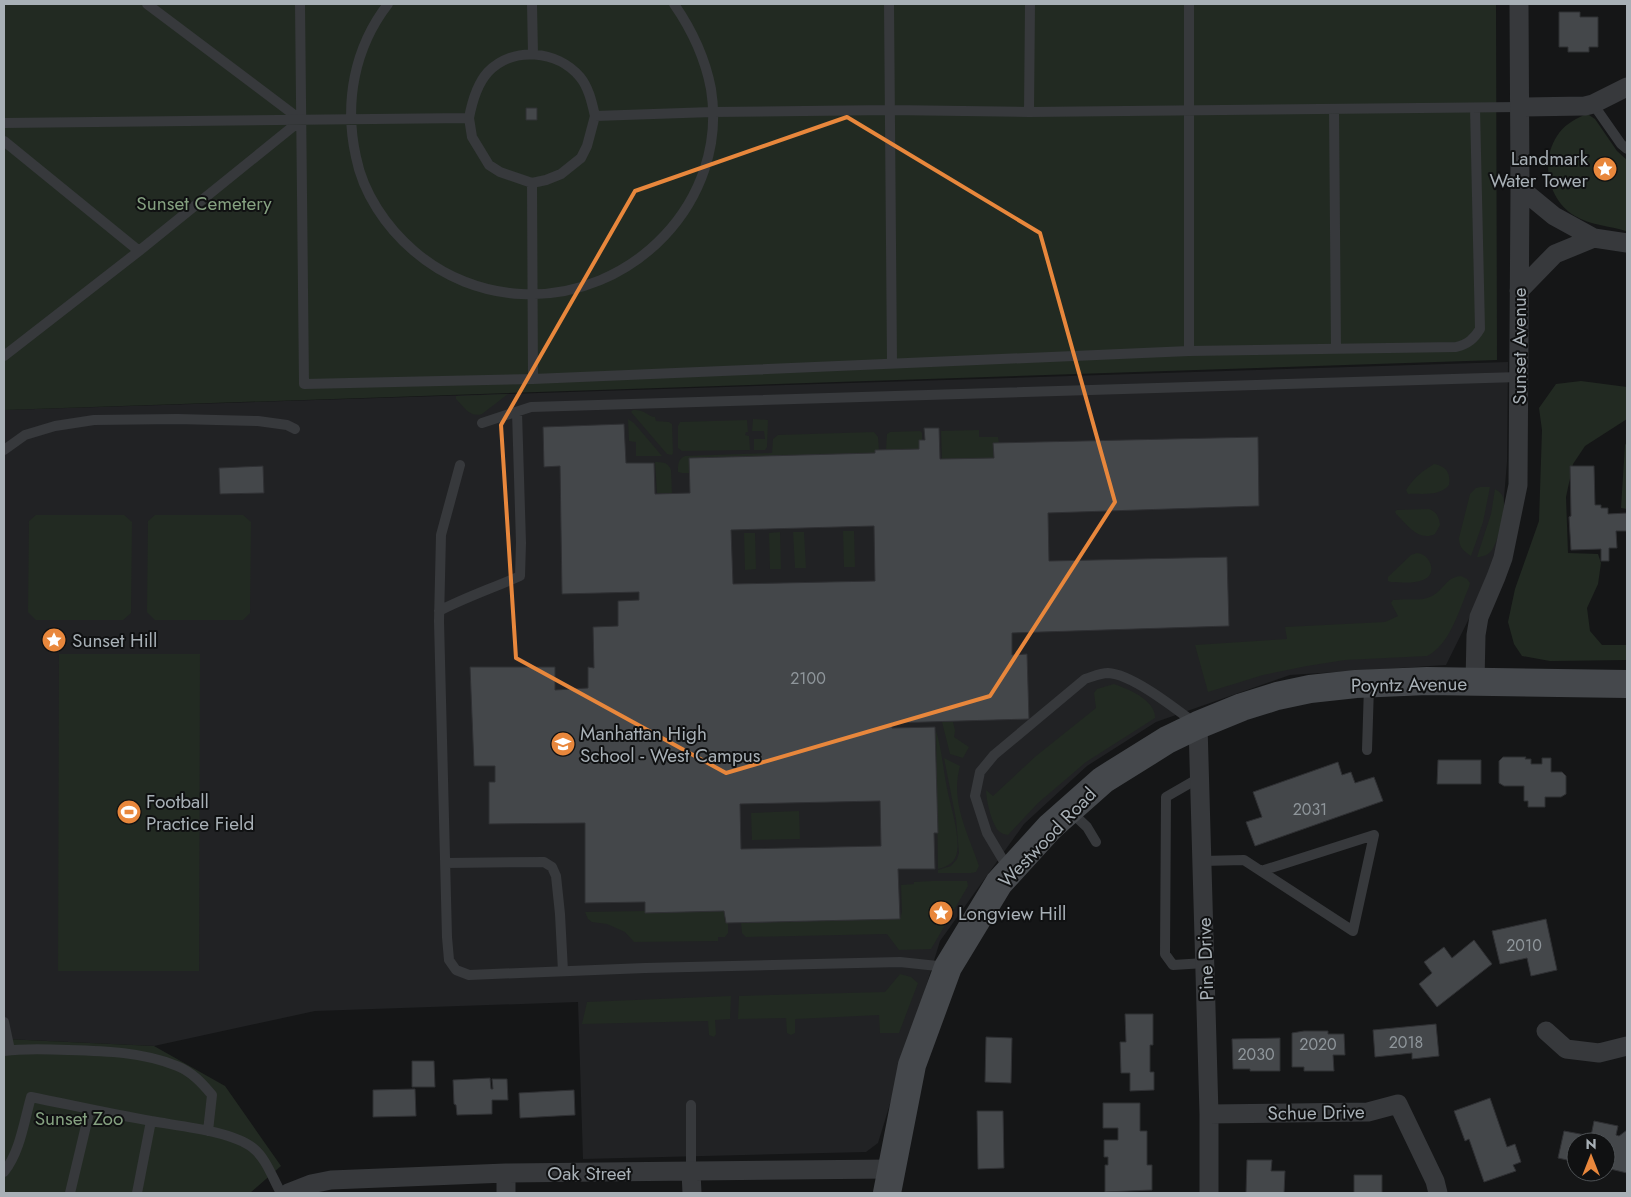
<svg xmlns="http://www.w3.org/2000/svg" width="1631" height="1197" font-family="Jost,sans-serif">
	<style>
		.built { fill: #212224 }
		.green { fill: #222a22 }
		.building { fill: #44474a; stroke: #2f3033; fill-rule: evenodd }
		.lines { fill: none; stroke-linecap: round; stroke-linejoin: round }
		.lane { stroke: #37393c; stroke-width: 10 }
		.street { stroke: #37393c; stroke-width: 19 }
		.secondary { stroke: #45484c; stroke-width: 28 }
		.marked { fill: none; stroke: #e8873c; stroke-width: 4; stroke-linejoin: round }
		.labels { text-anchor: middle; stroke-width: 4; stroke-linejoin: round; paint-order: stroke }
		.number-label { font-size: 16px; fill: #8f969b }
		.poi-label { font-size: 19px; fill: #a8b0b6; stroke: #101112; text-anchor: start }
		.park-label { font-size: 19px; fill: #85a180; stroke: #101112 }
		.street-label { font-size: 19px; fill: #a8b0b6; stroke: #101112 }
	</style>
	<rect width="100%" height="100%" fill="#151617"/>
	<path class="built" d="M1508 362 1507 462 1499 558 1446 665 1290 675 1156 722 1087 766 1024 824 940 941 878 1143 866 1152 583 1159 578 1002 315 1011 154 1046 4 1039V410Z"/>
	<path class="green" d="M4 4H1496L1497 360 4 410Z
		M1584 115H1589L1595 119 1617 151 1627 160 1626 231C1610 226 1590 225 1575 216 1548 200 1540 162 1557 136 1563 126 1573 120 1584 115Z
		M1581 381 1627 387V419L1585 446 1573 464 1566 497 1568 553 1598 554 1601 563 1598 584 1587 608 1590 631 1602 645H1627V660L1550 661 1522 656 1514 644 1508 622 1515 589 1539 521 1542 430 1539 408 1556 384Z
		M508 394 482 414C470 418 464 407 456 399V396Z
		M633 410C647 410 646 416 655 417L656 421 669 422 672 424 673 453 672 455 667 454 631 412Z
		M628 419 634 423 662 456H636V442L629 441Z
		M753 419 768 420 767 447 765 450H754V439H765L764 431H752Z
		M747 420 748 432H746L745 435 749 436 750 450 682 451 678 448V426L680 422Z
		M979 430V437H998L999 443 993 444 994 458 942 459 941 431Z
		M920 431 922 433V440L919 441V449H886L887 434 890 432Z
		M874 432 878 437 879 450 875 453 689 458V473H682L678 472C678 464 678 459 685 456L772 453 773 439 778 435Z
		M1627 442V509L1621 508 1625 445Z
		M655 462C663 462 668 462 671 470L672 493H657Z
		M1434 464C1446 466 1451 473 1449 485 1439 497 1422 493 1408 494L1406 490C1414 478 1421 472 1434 464Z
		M1480 487H1490L1483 522 1471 556C1464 551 1459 548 1459 538L1470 494 1476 488Z
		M1495 489C1498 491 1501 492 1503 497 1507 506 1498 542 1492 550 1488 555 1483 557 1477 557L1491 514Z
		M1429 509C1437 512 1439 517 1440 525L1435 534C1418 542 1407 524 1396 514L1395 511 1397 510Z
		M36 515H124L132 522 131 613 123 620H36L28 612 29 521Z
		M155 515H243L251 522 250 613 243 620H155L147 612 148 521Z
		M843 531H854L855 567H844Z
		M780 532 781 569H770L769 533Z
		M793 532H804L806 568H795Z
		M744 533H755L756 569 745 570Z
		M1417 553C1431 554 1438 575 1423 580 1413 584 1400 582 1391 582L1388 581V577L1411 555Z
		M1461 576 1467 579 1470 583 1469 587C1459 610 1450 645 1427 656L1345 660 1307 666 1263 675 1208 692 1195 645 1287 639 1285 627 1385 622 1398 616 1391 603 1393 600C1406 598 1421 602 1432 596 1444 590 1446 577 1461 576Z
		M59 654H200L199 971H58Z
		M1114 684C1128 689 1156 700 1155 718L1086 762 1038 803 1008 835C1005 834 1002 834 1000 832 992 827 986 799 986 790L993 796 1036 756 1096 708 1094 693 1097 689Z
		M942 722H953L955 730 954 737 969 747 963 758 950 754Z
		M936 731C941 746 943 766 946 783 949 802 962 838 956 856 953 864 946 867 938 869Z
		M944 758 960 766C950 802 968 833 979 866L976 872 971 873H938V870L951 866 957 859 959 853 956 819Z
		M799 811 800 839 752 840 751 813Z
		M932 881H967L968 886 931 949 899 950 887 934 746 937 742 933 741 923 900 919 902 912 901 885 914 884V882Z
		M645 911V913L724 911 725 922 728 923V933L725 937H718V941L634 942 625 932 607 924 592 922 588 919 585 912Z
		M900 974 911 977 918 983 899 1033H880L879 1015 795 1019V1033L791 1035 787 1033 786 1018 738 1019 739 996 885 992Z
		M731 996 730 1019 715 1020 716 1034 714 1037 709 1035 708 1021 582 1024 587 1002Z
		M4 1039 154 1046 225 1086 281 1166 250 1193H4Z"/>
	<path class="building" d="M1559 12H1580V17H1598V47H1589V52H1568V47H1559Z
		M526 108H537V120H526Z
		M624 424 626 463H654L655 494 690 493 689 458 875 453V450L919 449V440H925L924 428H939L940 459 994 458 993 443 1258 437 1259 506 1048 513 1049 561 1227 557 1229 626 1012 633V655L1027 654 1029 719 892 723V728L935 727 938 833H934L935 869H898L900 919 726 923 724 911 645 913V902L585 903V823L489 824V782H495V766H474L470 667H555V690L588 688V667L594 668 593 627 618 626V601L639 600V592L562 594 560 466 544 467 543 427ZM874 526 875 581 733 584 731 530ZM880 801 881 846 741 849 740 804Z
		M263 466 264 493 220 494 219 468Z
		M1570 466H1594L1595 505H1601V508H1608V514L1627 513V531H1616L1617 548H1609V561H1601V549L1571 550 1569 517 1571 516Z
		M1503 757H1526L1525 759H1531V764H1542V758H1551V772H1562L1566 776V794L1561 797H1545V807H1528V801H1524V786H1504L1499 783V761Z
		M1438 760H1481V784H1437Z
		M1338 762 1342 775 1351 772 1355 783 1374 777 1383 801 1255 846 1246 822 1262 817 1253 792Z
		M1546 919 1557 970 1531 976 1527 958 1500 964 1492 931Z
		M1474 940 1492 964 1437 1007 1419 984 1432 973 1424 962 1444 947 1452 958Z
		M1125 1014H1153V1045H1150V1072H1154V1090L1130 1091V1073H1121L1120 1042H1126Z
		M1436 1024 1439 1056 1412 1059V1053L1375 1057 1373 1030Z
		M1304 1031H1328V1034H1344L1345 1055H1333L1334 1071H1304V1067H1292V1033Z
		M986 1037 1012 1038 1011 1083 985 1082Z
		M1280 1038V1071H1250V1069H1233L1232 1039Z
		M412 1061H434L435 1087H412Z
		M490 1078 491 1089H493L492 1079H507L508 1100H492V1114L457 1115 456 1105 454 1104 453 1080Z
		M415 1089 416 1116 373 1117V1090Z
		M574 1090 575 1115 520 1118 519 1093Z
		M1490 1098 1507 1147 1515 1144 1521 1162 1513 1165 1516 1171 1484 1182 1469 1139 1465 1141 1454 1111Z
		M1103 1103H1140V1131H1147V1165H1152V1190L1105 1192V1165H1108V1157H1104V1140H1118V1128H1103Z
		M977 1111H1003L1004 1168 978 1169Z
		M1594 1121 1618 1126 1616 1135 1619 1136 1627 1130V1173L1606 1168V1142H1576V1162L1558 1158 1564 1131 1591 1136Z
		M1247 1160H1272L1271 1171H1285L1284 1193H1246Z
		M1354 1175H1382V1193H1354Z"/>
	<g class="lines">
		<path class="lane" d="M300 4 304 384 533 379 1189 351 1456 347C1468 344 1474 339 1480 329L1475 108
			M388 4C354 48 344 103 356 157 363 193 386 227 414 251 444 277 482 292 521 294 632 300 729 201 711 89 705 57 692 30 674 4
			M532 4 533 54
			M889 4 892 363
			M1189 4V351
			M1593 104 1621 144 1627 149
			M1334 109 1336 349
			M1029 112 1030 4
			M469 118C472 102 477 84 488 72 513 46 557 50 580 77 589 88 592 103 595 116
			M4 123 469 118 472 137 489 165 500 172 532 183 546 180 561 174 581 158 587 146 595 116 712 112 890 110 1029 112 1520 107
			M4 141 139 251 301 120 147 4
			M532 183 533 379
			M4 356 139 251
			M482 423 531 407 1519 377
			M4 450 25 435 55 426 94 420 177 419 258 421 287 425 295 429
			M460 465 441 535 439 621 447 937 449 960 456 970 469 975 645 968 900 962 947 967
			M439 611C466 597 493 588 520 576L521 543 517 412
			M1367 750 1369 686
			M1199 778 1166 797 1165 954 1173 965 1205 963
			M1070 811 1087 827 1096 842
			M1202 861 1244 860 1353 931 1374 835 1261 871
			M446 863 544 862 552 867 556 876 560 914 563 971
			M1009 870 987 833 975 796 980 772 994 755 1085 679C1092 677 1100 673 1108 673 1132 674 1176 709 1196 724
			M4 1022 10 1050
			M4 1051C25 1048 47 1049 68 1050 105 1051 143 1052 177 1066 192 1072 202 1083 212 1095L208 1131
			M691 1105V1172
			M4 1172C20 1152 24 1122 31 1097 71 1105 111 1114 151 1121 178 1126 233 1131 253 1148 266 1158 273 1179 281 1193
			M70 1193 90 1109
			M137 1193 151 1121"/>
		<path class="street" d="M1520 107 1585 106 1593 104 1627 87
			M1520 188 1554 216 1594 238 1627 243
			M1519 291 1555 254 1594 238
			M1475 682 1476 635 1479 617 1496 577 1503 558 1518 485 1520 188 1519 4
			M1198 725 1209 1114V1193
			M1546 1031 1566 1049 1599 1053 1627 1046
			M1209 1114 1368 1112 1398 1104 1435 1181 1438 1193
			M691 1172 692 1193
			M506 1173V1193
			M288 1193 311 1184 331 1180 506 1173 891 1169"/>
		<path class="secondary" d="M887 1193 912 1065 948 967 999 883 1050 827 1103 780 1167 740 1198 725 1242 707 1277 696 1310 689 1356 684 1427 681 1627 684"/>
	</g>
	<path class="marked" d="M847 117 1040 233 1115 502 990 696 726 773 516 658 501 425 635 191Z"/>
	<defs>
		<symbol id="sight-disc" viewBox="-11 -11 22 22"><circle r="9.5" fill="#e8873c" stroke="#101112"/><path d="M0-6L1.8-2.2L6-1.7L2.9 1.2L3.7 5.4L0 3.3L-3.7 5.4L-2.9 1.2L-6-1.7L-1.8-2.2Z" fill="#fff"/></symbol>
		<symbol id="school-disc" viewBox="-11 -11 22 22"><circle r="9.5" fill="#e8873c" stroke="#101112"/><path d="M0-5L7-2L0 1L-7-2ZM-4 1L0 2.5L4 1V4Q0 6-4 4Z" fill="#fff"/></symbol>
		<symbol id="stadium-disc" viewBox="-11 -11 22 22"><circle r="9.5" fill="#e8873c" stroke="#101112"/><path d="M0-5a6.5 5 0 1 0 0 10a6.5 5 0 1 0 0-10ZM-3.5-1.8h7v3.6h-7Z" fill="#fff"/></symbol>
	</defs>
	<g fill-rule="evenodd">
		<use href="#sight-disc" x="1591" y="155" width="28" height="28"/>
		<use href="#sight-disc" x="40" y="626" width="28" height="28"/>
		<use href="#school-disc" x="549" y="730" width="28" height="28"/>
		<use href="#stadium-disc" x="115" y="798" width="28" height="28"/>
		<use href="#sight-disc" x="927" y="899" width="28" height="28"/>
	</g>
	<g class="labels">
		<g class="number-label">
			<text x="808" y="684">2100</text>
			<text x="1310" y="815">2031</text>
			<text x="1524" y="951">2010</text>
			<text x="1406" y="1048">2018</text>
			<text x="1318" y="1050">2020</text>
			<text x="1256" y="1060">2030</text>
		</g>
		<g class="poi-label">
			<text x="1588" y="165" text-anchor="end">Landmark<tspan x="1588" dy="22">Water Tower</tspan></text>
			<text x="72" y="647">Sunset Hill</text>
			<text x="580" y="740">Manhattan High<tspan x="580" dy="22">School - West Campus</tspan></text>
			<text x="146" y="808">Football<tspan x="146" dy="22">Practice Field</tspan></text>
			<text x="958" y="920">Longview Hill</text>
		</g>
		<g class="park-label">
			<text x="204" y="210">Sunset Cemetery</text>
			<text x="79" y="1125">Sunset Zoo</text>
		</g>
		<g class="street-label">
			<text transform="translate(1519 346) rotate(-90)" y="7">Sunset Avenue</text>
			<text transform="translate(1409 684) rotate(-1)" y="7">Poyntz Avenue</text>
			<text transform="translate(1047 837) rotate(-46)" y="7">Westwood Road</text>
			<text transform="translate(1205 959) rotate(-92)" y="7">Pine Drive</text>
			<text transform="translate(1316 1112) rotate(-1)" y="7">Schue Drive</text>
			<text x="589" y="1180">Oak Street</text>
		</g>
	</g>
	<rect width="1631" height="1197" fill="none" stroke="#a8b0b6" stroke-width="10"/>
	<g transform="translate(1591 1157)"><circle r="24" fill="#101112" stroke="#4d5154"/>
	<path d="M0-4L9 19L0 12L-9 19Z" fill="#e8873c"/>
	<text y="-8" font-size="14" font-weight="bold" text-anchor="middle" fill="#a8b0b6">N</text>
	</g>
</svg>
